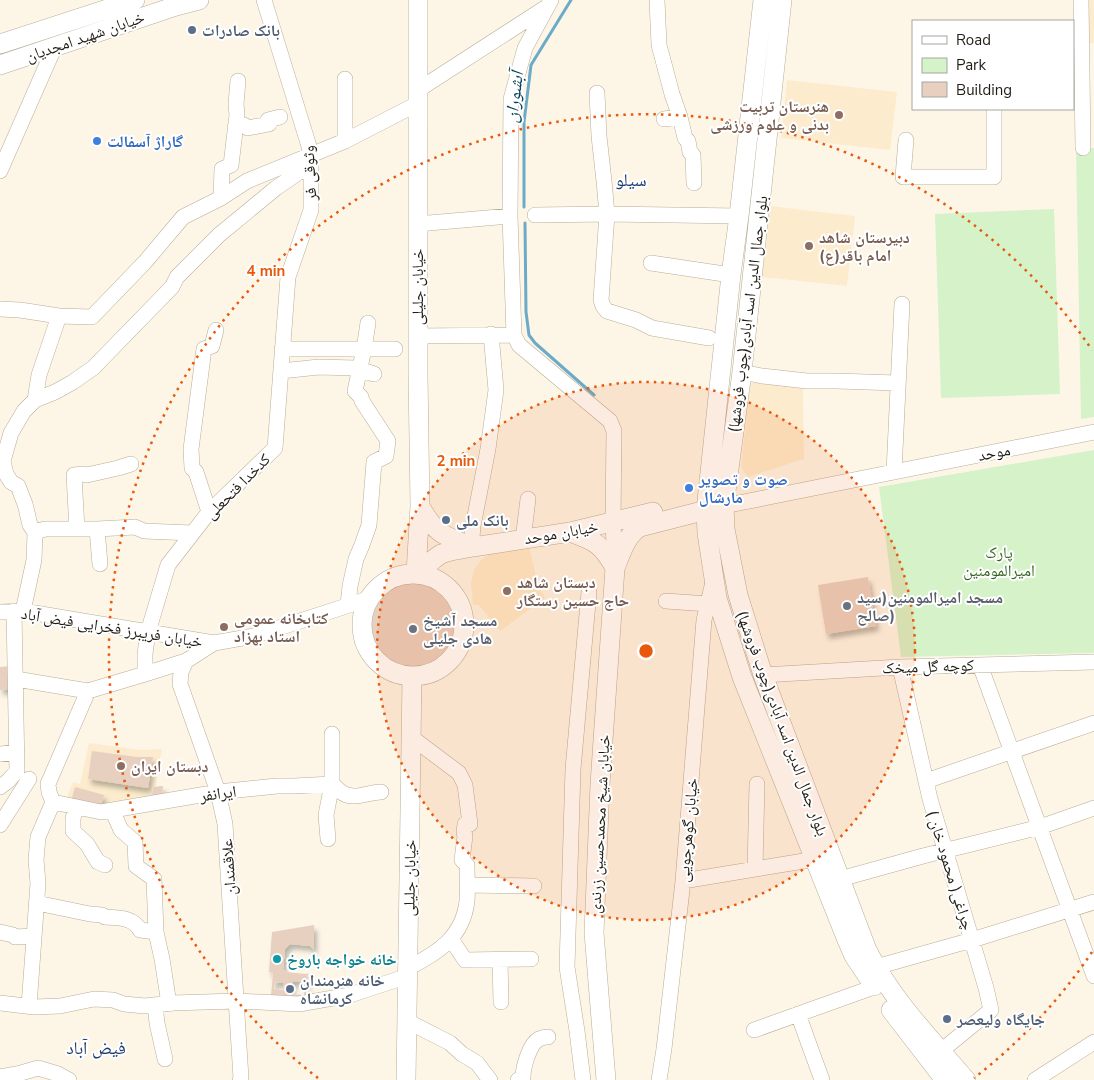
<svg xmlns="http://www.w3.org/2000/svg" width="1094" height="1080" font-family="'Nunito Sans','Noto Naskh Arabic',sans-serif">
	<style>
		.built { fill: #fceccd }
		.green { fill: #d5f2c9 }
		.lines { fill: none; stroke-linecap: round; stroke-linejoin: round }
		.stream { stroke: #6babc8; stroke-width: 3 }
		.building { fill: #e8d0c0; fill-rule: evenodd; filter: url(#shadow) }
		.minor-casing { stroke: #b8ad96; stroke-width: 16 }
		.major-casing { stroke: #b8ad96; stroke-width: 20 }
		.minor { stroke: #fff; stroke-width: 15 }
		.major { stroke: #fff; stroke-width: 19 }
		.ring { fill: none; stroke: #e8590c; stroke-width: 2.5; stroke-dasharray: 2.5 5 }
		.service-dot { fill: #5c6f8a; stroke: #fff; stroke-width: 2 }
		.education-dot { fill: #8d6e63; stroke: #fff; stroke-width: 2 }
		.shop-dot { fill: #3f7fe0; stroke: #fff; stroke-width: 2 }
		.worship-dot { fill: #6b7280; stroke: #fff; stroke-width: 2 }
		.culture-dot { fill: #0f9aa8; stroke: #fff; stroke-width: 2 }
		.labels { text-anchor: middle; stroke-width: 4; stroke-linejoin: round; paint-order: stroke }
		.service-label { font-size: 16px; font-weight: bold; fill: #4e5e75; stroke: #fff; text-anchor: start }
		.street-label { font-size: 16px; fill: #211d14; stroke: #fff }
		.education-label { font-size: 16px; font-weight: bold; fill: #785e54; stroke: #fff; text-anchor: start }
		.shop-label { font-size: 16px; font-weight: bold; fill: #366cbe; stroke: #fff; text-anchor: start }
		.park-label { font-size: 16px; fill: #37621f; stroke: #fff }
		.worship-label { font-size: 16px; font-weight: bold; fill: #5b616d; stroke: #fff; text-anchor: start }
		.culture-label { font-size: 16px; font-weight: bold; fill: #0d838f; stroke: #fff; text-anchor: start }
		.water-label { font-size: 18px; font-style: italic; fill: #043f54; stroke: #fff }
		.neighbourhood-label { font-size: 18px; fill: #1d3b71; stroke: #fff }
		.centre { fill: #e8590c; stroke: #fff; stroke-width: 2.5 }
		.ring-label { font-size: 15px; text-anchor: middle; font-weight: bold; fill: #e8590c; stroke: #fff; stroke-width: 4; stroke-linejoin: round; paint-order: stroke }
	</style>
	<defs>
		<filter id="shadow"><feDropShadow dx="3" dy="5" stdDeviation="2.5" flood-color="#0004"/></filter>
	</defs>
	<rect width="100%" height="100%" fill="#fdf6e7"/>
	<path class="built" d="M1086 0H1094V43H1087Z
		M787 80 897 92 890 150 781 138Z
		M770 206 855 216 847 286 762 277Z
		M750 383H796L803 389 804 459 748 477 741 468Z
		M529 547 538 585 545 598 500 631 479 605H473L471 583 474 570 482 559 491 553Z
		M89 743 141 750 162 749 155 787 163 786 162 796 97 806 66 799 73 782 80 784Z"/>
	<path class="green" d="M1076 148H1094V417L1081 419Z
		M1054 209 1060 394 941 398 935 214Z
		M1094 450V653L901 657 879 487Z"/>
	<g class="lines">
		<path class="stream" d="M524 207V122L531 65 571 0
			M525 223 526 312 529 335 535 343 594 395"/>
	</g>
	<path class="building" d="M868 577 876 626 826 634 818 585Z
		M370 625a43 43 0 1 1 86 0a43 43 0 1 1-86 0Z
		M10 666 12 689 0 690V667Z
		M92 751 137 757H153L148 788 88 779Z
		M163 786 162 796 152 797 153 787Z
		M75 787 104 795 101 806 71 801Z
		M314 925V950L310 946 290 944 285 949 283 969 286 972 306 974 308 973 306 995 299 999 271 996 273 973 269 972 272 932ZM293 981 305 982 304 995 291 994ZM275 982 284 983 283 990 274 989Z"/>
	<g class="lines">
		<defs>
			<path id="minor" d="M551 0 525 48 511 99 510 216 514 335 519 345 610 421 614 431 613 523 615 566
				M657 0 659 45 672 94 680 117 685 138 688 141 690 152 693 155 694 183
				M1081 0 1083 148
				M345 79V141
				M418 90 545 8
				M597 93 599 136 604 181 607 214 601 300 603 306 607 311 636 320 652 328 709 338
				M664 119 680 117
				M235 127 244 125 248 128 269 124 268 120 280 117
				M906 140 903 177H994V109
				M0 171 55 46
				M221 198 222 169 231 165 237 115 236 104 238 81
				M535 215 607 214 739 216
				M417 224 510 216
				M651 263 731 275
				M0 309 20 310 59 316 92 317 145 262 183 217 221 198 247 181 345 141 417 104
				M418 336 514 335
				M282 349H395
				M281 371 319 367 355 368 374 374
				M742 372 762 376 807 381H836L897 383
				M35 400 55 392 73 382 93 368 172 287 177 277 219 235 276 188 311 164
				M894 472 902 304
				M724 506 1094 432
				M209 512 196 472 192 468 191 449 204 349 212 346 216 330
				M77 529 74 475 83 474 87 475 118 468 131 464
				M97 529 100 564
				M35 532 45 529H97L135 527 144 531 192 533
				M523 540 528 499
				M473 547 472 537 473 526 488 449 496 390 491 334
				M666 601 708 604
				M348 605 350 586 356 559 362 545 369 525 374 462 386 456 388 441 362 401 361 397 355 391 364 349 368 323
				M14 611 17 771
				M23 611 34 560 35 532 30 525 25 504 18 486 11 482 6 474 3 461 11 433 24 411 35 400 39 375 59 316
				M0 612 23 611 214 643 254 636 368 599
				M186 661 181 672 180 684 218 792 225 824 241 1078 240 1080
				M980 665 1094 976
				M900 667 930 799 986 988 991 1010 941 1051
				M145 674V654L148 632 168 565 209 512 275 448 288 277 311 210V155L308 143 264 0
				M763 675 900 667 1094 662
				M16 679 88 691
				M0 754 17 752
				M926 781 1094 723
				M0 787 8 781 17 771
				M53 802 101 812 218 792 277 786H294L332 784C335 786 338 790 341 792 353 801 368 792 381 792
				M53 802 49 792 48 784 88 691 145 674 186 661 214 643
				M77 807 73 818V831L87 844 98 862 105 865
				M112 810 121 830 135 842 136 866 154 879 156 932 162 959 169 1004
				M0 825 29 779
				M328 839 326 815 332 784V734
				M755 869 757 784
				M840 879 923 856 1040 827 1094 808
				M683 881 816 859
				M467 885 534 886
				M37 903 90 914 102 915 105 917C118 918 133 917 140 930L156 932
				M0 932 13 935 15 937 34 936
				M451 939 465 960 531 959
				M500 960 501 1002
				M876 967 972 940 1094 902
				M408 968C438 953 463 937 467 901 468 889 467 877 467 865L462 860 465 836 464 832 465 824H470L465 785 459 773 411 737
				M0 1003 34 1007 60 1006 94 999 113 1000 124 1004 145 1006 172 1003 237 1001 299 1004 350 995 408 976
				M155 1005 157 1023 165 1059
				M29 1006 38 883 36 860 38 837 53 802
				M798 1014 822 1080
				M407 1021 450 1043 462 1054 477 1063 490 1080
				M754 1030 874 987
				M0 1077 21 1073 38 1068 58 1074 69 1080
				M518 1080 523 1078C523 1068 529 1044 539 1039 541 1038 546 1037 548 1037
				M583 1080 577 1031 567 967 573 769 589 592
				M659 1080 664 1049 683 881 704 620 713 582
				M1035 1080 1094 1042"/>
			<path id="major" d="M763 0 739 216 731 275 706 510 707 533 717 598 742 677 847 940 854 956 874 986
				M782 0 742 372 724 506 725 529 738 595 763 675 867 950C891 999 931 1039 966 1080
				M0 44 135 0
				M0 65 176 6 199 0
				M420 506C435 534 444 536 473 547
				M570 532C595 541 602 544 615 568
				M416 573 420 506 418 375V0
				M419 573 434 559 441 554 451 551 473 547 570 532 653 512
				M362 625a51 51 0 1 1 102 0a51 51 0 1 1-102 0Z
				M891 1010 945 1080
				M406 1080 412 676
				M606 1080 594 933 600 784 615 568C621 554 626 535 640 527L718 507"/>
		</defs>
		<use href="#minor" class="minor-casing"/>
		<use href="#major" class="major-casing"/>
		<use href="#minor" class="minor"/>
		<use href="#major" class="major"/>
	</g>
	<circle cx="646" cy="651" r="269" fill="#e8590c" fill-opacity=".12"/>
	<g class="ring">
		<circle cx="646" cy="651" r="269"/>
		<path d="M1092 952A538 538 0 0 1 974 1078M318 1078A538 538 0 1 1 1092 350"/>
	</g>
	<g class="service-dot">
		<circle cx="192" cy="30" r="5"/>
		<circle cx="446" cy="520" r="5"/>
		<circle cx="290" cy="989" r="5"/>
		<circle cx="947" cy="1019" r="5"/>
	</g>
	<g class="education-dot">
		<circle cx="839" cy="115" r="5"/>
		<circle cx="809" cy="246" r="5"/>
		<circle cx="507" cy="591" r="5"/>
		<circle cx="224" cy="627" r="5"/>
		<circle cx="121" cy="766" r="5"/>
	</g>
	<g class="shop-dot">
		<circle cx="97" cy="141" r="5"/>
		<circle cx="689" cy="488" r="5"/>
	</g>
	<g class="worship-dot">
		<circle cx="847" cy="606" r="5"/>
		<circle cx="413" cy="629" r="5"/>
	</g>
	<circle class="culture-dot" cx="277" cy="959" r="5"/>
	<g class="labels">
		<g class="service-label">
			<text x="202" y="36">بانک صادرات</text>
			<text x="456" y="526">بانک ملی</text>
			<text x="300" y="986">خانه هنرمندان<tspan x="300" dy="18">کرمانشاه</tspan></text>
			<text x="957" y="1025">جایگاه ولیعصر</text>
		</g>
		<g class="street-label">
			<text transform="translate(85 36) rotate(-19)" y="6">خیابان شهید امجدیان</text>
			<text transform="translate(309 173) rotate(-93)" y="6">وثوقی فر</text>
			<text transform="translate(417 287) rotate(-90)" y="6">خیابان جلیلی</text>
			<text transform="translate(747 314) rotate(-83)" y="6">بلوار جمال الدین اسد آبادی(چوب فروشها)</text>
			<text transform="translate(994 452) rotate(-11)" y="6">موحد</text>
			<text transform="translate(237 486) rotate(-45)" y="6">کدخدا فتحعلی</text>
			<text transform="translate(561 532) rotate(-10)" y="6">خیابان موحد</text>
			<text transform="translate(112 627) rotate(9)" y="6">خیابان فریبرز فخرایی فیض آباد</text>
			<text transform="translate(928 666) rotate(-2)" y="6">کوچه گل میخک</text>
			<text transform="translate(783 723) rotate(70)" y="6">بلوار جمال الدین اسد آبادی(چوب فروشها)</text>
			<text transform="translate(218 793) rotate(-8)" y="6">ایرانفر</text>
			<text transform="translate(599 824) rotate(-87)" y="6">خیابان شیخ محمدحسین زرندی</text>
			<text transform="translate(687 830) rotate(-85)" y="6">خیابان گوهرجویی</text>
			<text transform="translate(228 867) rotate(-94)" y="6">علاقمندان</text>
			<text transform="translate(951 870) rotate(73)" y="6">چراغی( محمود خان )</text>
			<text transform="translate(409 878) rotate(-89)" y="6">خیابان جلیلی</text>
		</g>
		<g class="education-label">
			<text x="829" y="112" text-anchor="end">هنرستان تربیت<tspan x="829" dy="18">بدنی و علوم ورزشی</tspan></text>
			<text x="819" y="243">دبیرستان شاهد<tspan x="819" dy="18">امام باقر(ع)</tspan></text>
			<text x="517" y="588">دبستان شاهد<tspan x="517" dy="18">حاج حسین رستگار</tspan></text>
			<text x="234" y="624">کتابخانه عمومی<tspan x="234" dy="18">استاد بهزاد</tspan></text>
			<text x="131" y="772">دبستان ایران</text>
		</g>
		<g class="shop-label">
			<text x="107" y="147">گاراژ آسفالت</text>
			<text x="699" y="485">صوت و تصویر<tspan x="699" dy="18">مارشال</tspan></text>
		</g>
		<g class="park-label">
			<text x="999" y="558">پارک<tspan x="999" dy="18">امیرالمومنین</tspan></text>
		</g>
		<g class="worship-label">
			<text x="857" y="603">مسجد امیرالمومنین(سید<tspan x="857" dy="18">صالح)</tspan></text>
			<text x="423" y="626">مسجد آشیخ<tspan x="423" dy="18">هادی جلیلی</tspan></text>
		</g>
		<g class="culture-label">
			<text x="287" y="965">خانه خواجه باروخ</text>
		</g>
		<g class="water-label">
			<text transform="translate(514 97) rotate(-83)" y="6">آبشوران</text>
		</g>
		<g class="neighbourhood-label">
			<text x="631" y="186">سیلو</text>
			<text x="96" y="1054">فیض آباد</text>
		</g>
	</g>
	<circle cx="646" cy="651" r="8" class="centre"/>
	<g class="ring-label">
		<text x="266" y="276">4 min</text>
		<text x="456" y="466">2 min</text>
	</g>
	<rect x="912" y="20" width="162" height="90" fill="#ffffff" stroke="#a6a5a1"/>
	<rect x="922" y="36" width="25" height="8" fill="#ffffff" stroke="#a6a5a1"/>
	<text x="956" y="45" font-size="15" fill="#211d14">Road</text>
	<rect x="922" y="58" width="25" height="15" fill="#d5f2c9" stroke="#a6a5a1"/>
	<text x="956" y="70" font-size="15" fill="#211d14">Park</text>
	<rect x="922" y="82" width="25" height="15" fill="#e8d0c0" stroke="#a6a5a1"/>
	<text x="956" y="95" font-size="15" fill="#211d14">Building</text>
</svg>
